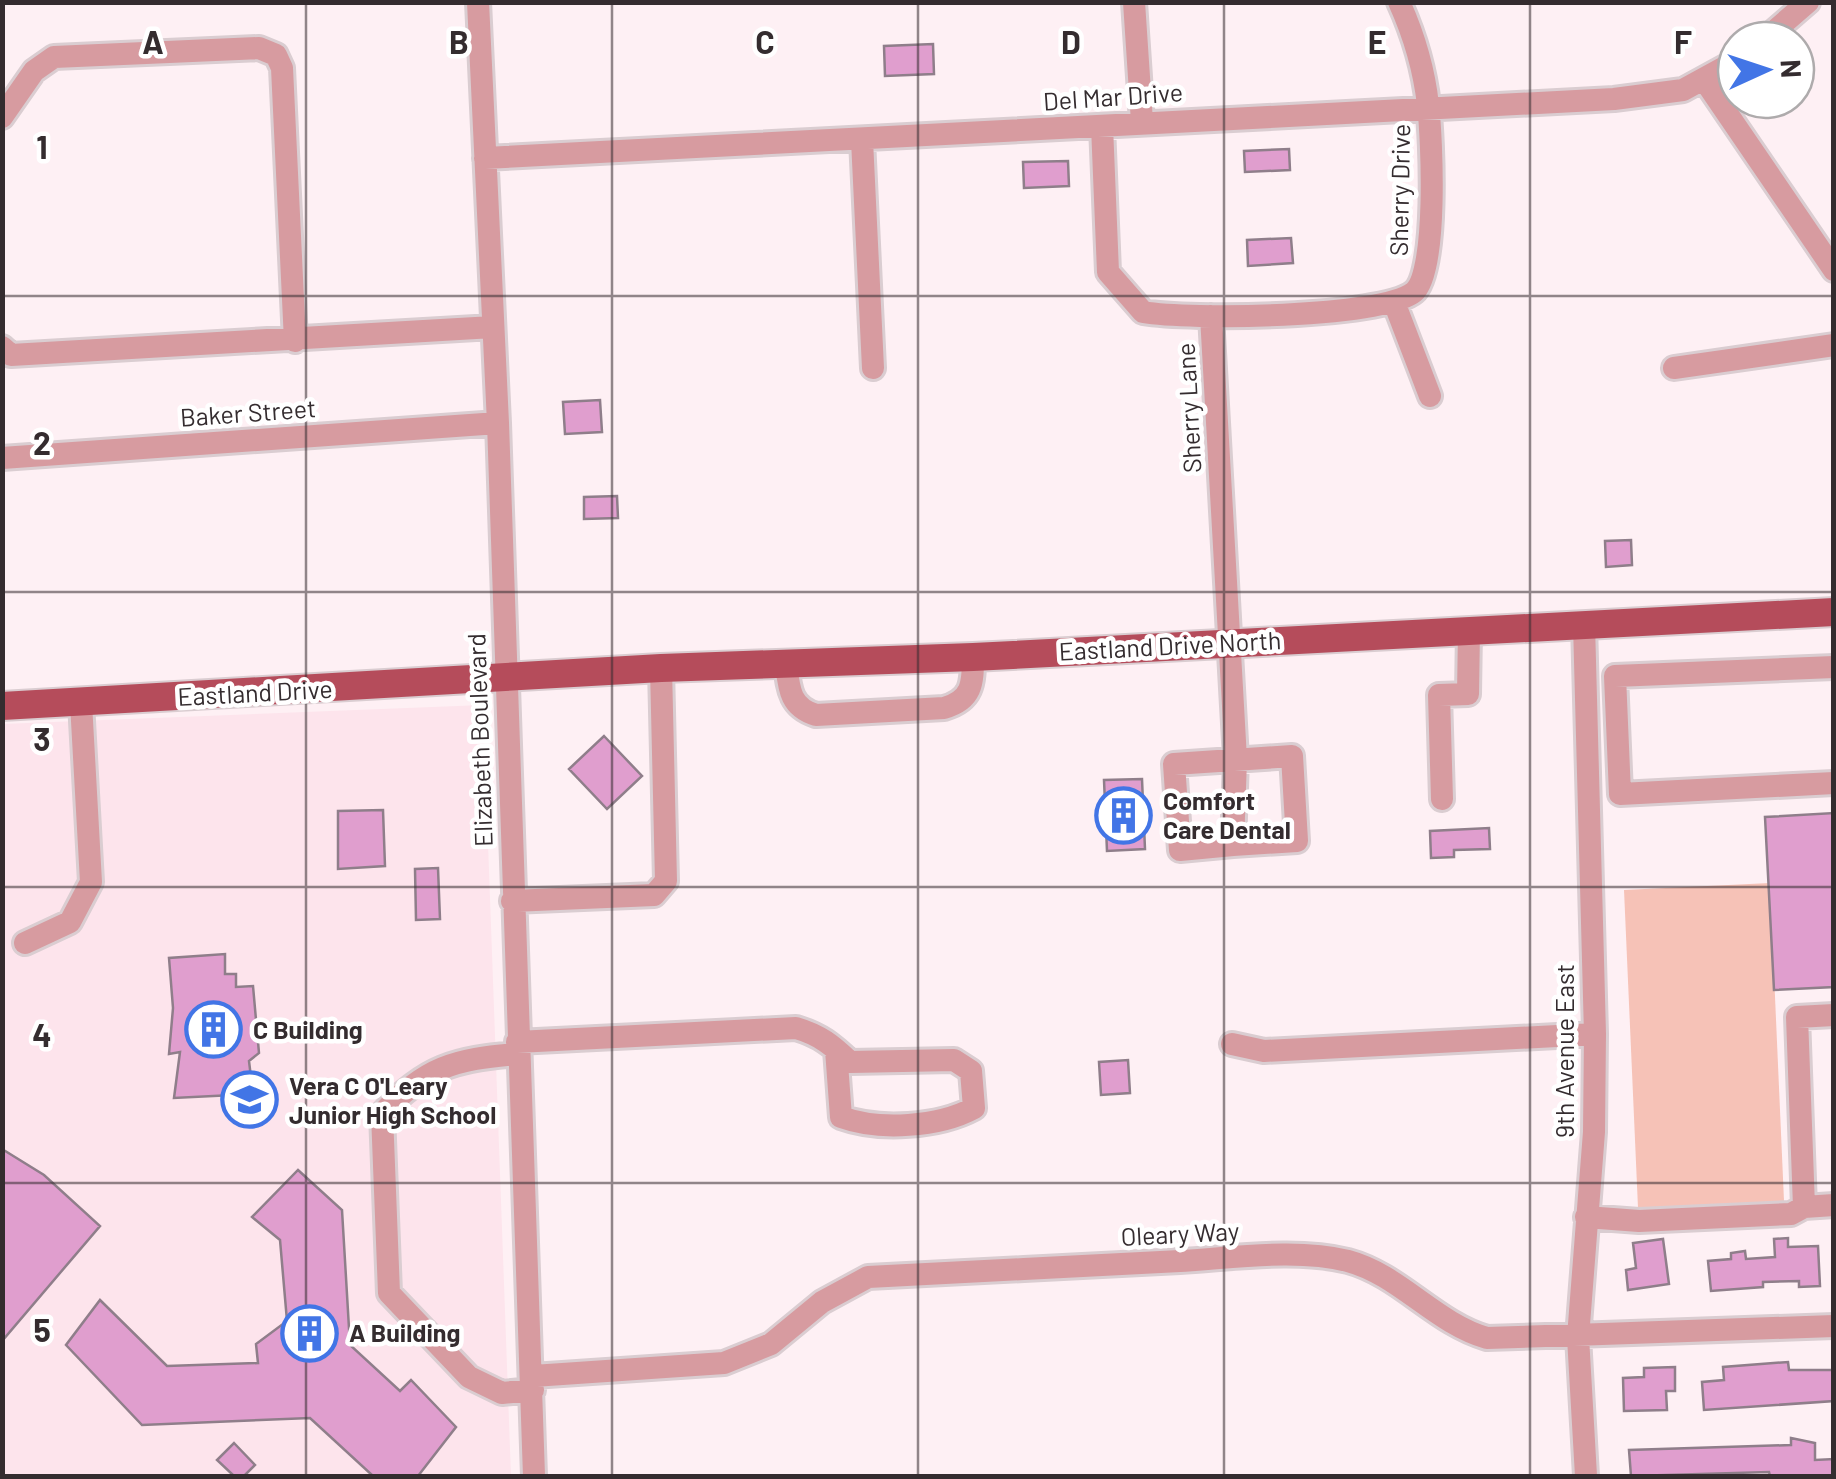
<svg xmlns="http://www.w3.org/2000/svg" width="1836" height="1479" font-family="Barlow,sans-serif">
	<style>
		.built { fill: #fde4ec }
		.green { fill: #f6c2b7 }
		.building { fill: #e09ece; stroke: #8f7e8a; stroke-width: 2.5 }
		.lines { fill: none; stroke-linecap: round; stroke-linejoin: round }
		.minor-casing { stroke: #dacdd1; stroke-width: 28 }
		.major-casing { stroke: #dacdd1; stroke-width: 32 }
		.minor { stroke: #d79ba0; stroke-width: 22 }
		.major { stroke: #b54c5b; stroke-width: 28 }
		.grid { fill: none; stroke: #342c2f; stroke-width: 2.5; stroke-opacity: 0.55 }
		.labels { text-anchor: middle; stroke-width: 9; stroke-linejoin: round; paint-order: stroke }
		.street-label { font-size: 25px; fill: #342c2f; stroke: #fff }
		.poi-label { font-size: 25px; font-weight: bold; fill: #342c2f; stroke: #fff; text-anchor: start }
		.grid-label { font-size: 32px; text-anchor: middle; font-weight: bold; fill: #342c2f; stroke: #fff; stroke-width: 9; stroke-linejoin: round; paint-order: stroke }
	</style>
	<rect width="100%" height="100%" fill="#fef0f4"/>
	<path class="built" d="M483 705 511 1476H3L2 724Z"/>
	<path class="green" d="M1770 883 1784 1201 1638 1208 1624 890Z"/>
	<path class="building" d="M933 44 934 74 885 76 884 46Z
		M1289 149 1290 170 1245 172 1244 151Z
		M1068 161 1069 186 1024 188 1023 162Z
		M1291 238 1293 263 1248 266 1247 240Z
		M600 400 602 432 565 434 563 402Z
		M617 496 618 518 584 519V497Z
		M1631 540 1632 565 1606 567 1605 541Z
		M604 736 642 776 607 809 569 769Z
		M1142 779 1145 849 1107 851 1104 780Z
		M383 810 385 866 338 869V811Z
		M1834 813V987L1774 990 1765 817Z
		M1489 828 1490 849 1454 850V857L1431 858 1430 831Z
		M438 868 440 919 416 920 415 869Z
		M225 954V974H236V987L253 986 259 1053 249 1061 253 1094 174 1098 180 1052 169 1054 173 1008 169 958Z
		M1128 1060 1130 1093 1101 1095 1099 1062Z
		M2 1149 44 1175 100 1226 2 1341Z
		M298 1170 342 1210 350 1345 400 1391 411 1380 456 1427 418 1476H373L310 1418 142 1425 66 1345 100 1300 167 1366 258 1363 256 1344 287 1321 280 1240 252 1217Z
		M1788 1238V1247L1818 1246 1820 1286 1799 1287V1281L1763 1282V1287L1711 1291 1708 1261 1731 1259V1253L1745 1251 1746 1259 1775 1257 1774 1239Z
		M1663 1239 1669 1284 1628 1290 1626 1270 1636 1268 1633 1243Z
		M1788 1362 1789 1370H1834V1401L1704 1410 1702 1382 1724 1380 1723 1367Z
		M1675 1367V1391H1666L1667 1410 1624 1411 1623 1378 1644 1377V1368Z
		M1791 1438 1815 1443V1460L1834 1459V1476H1770L1769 1472 1631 1476 1629 1450 1791 1445Z
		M234 1443 255 1465 244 1476H234L217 1460Z"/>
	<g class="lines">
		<defs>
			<path id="minor" d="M478 2 498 423 534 1476
				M1134 2 1142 122
				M1764 40 1808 2
				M1705 81 1834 270
				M2 117 34 71 54 57 259 48 276 55 282 68 295 341
				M1102 126 1108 272 1143 312C1188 320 1382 318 1414 292 1438 272 1432 138 1428 105 1424 69 1414 35 1399 2
				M862 140 873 368
				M485 158 1614 99 1683 90 1736 61
				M1394 302 1430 396
				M1211 316 1236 759 1233 845 1180 850 1174 764 1292 756 1297 841 1233 845
				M2 347 11 355 493 327
				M1674 368 1834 345
				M2 458 498 423
				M1584 624 1595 1034 1594 1132 1578 1337 1586 1476
				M786 664C789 689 790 707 816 715L944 708C972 700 973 684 973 657
				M1834 667 1615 676 1620 794 1834 783
				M1442 799 1439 695 1468 694 1469 630
				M512 901 654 895 666 881 661 668
				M25 943 70 922 91 882 81 703
				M1834 1015 1797 1017 1804 1207 1834 1205
				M517 1042 796 1028C820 1035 832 1045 850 1062L954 1060 971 1071 974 1108C939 1127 879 1131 841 1117L836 1050
				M1232 1044 1264 1051 1595 1034
				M517 1054C455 1059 425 1067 382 1114L389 1293 469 1377 502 1393 533 1390
				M1586 1217 1639 1221 1791 1214 1804 1207
				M533 1376 724 1363 771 1344 822 1302 868 1277C972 1272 1076 1266 1180 1261 1233 1258 1297 1248 1348 1261 1400 1275 1435 1323 1487 1338L1834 1326"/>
			<path id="major" d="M2 706 661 668 973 657 1834 612"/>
		</defs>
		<use href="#minor" class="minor-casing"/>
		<use href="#major" class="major-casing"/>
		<use href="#minor" class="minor"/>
		<use href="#major" class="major"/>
	</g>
	<path class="grid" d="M306 2V1476M612 2V1476M918 2V1476M1224 2V1476M1530 2V1476M2 296H1834M2 592H1834M2 887H1834M2 1183H1834"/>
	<defs>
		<symbol id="building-ring" viewBox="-11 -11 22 22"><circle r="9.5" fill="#fff" stroke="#4275e6" stroke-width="1.5"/><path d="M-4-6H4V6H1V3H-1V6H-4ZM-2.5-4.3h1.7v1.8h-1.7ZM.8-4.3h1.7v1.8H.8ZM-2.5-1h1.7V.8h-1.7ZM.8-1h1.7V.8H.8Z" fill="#4275e6"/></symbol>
		<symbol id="school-ring" viewBox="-11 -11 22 22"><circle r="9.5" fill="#fff" stroke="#4275e6" stroke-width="1.5"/><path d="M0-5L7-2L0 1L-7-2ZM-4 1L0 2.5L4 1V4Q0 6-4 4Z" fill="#4275e6"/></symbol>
	</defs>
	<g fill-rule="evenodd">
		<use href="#building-ring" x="1092" y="784" width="63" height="63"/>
		<use href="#building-ring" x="182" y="998" width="63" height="63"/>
		<use href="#school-ring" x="218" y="1068" width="63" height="63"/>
		<use href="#building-ring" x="278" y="1302" width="63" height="63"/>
	</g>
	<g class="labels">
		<g class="street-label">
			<text transform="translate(1113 97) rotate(-4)" y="9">Del Mar Drive</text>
			<text transform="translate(1400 190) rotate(-89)" y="9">Sherry Drive</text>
			<text transform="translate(1189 408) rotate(-93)" y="9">Sherry Lane</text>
			<text transform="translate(248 413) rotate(-4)" y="9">Baker Street</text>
			<text transform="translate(1170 646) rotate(-3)" y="9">Eastland Drive North</text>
			<text transform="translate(255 693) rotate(-3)" y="9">Eastland Drive</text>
			<text transform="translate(480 740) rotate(-92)" y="9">Elizabeth Boulevard</text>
			<text transform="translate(1565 1051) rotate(-90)" y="9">9th Avenue East</text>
			<text transform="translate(1180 1234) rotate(-3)" y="9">Oleary Way</text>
		</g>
		<g class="poi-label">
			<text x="1163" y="810">Comfort<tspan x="1163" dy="29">Care Dental</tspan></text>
			<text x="253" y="1039">C Building</text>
			<text x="289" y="1095">Vera C O'Leary<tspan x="289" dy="29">Junior High School</tspan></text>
			<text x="349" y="1342">A Building</text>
		</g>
	</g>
	<g class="grid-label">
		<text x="153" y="54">A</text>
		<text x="459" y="54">B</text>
		<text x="765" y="54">C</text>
		<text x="1071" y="54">D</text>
		<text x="1377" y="54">E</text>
		<text x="1683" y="54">F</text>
		<text x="42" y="159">1</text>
		<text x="42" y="455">2</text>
		<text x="42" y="751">3</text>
		<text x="42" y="1047">4</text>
		<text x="42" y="1342">5</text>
	</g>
	<rect width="1836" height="1479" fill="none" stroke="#342c2f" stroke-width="10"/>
	<g transform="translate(1766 70) rotate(87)"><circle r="48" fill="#ffffff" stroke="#aeabac" stroke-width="2.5"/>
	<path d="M0-8L18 38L0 25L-18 38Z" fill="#4275e6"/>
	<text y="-15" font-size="28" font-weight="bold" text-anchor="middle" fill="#342c2f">N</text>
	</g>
</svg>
